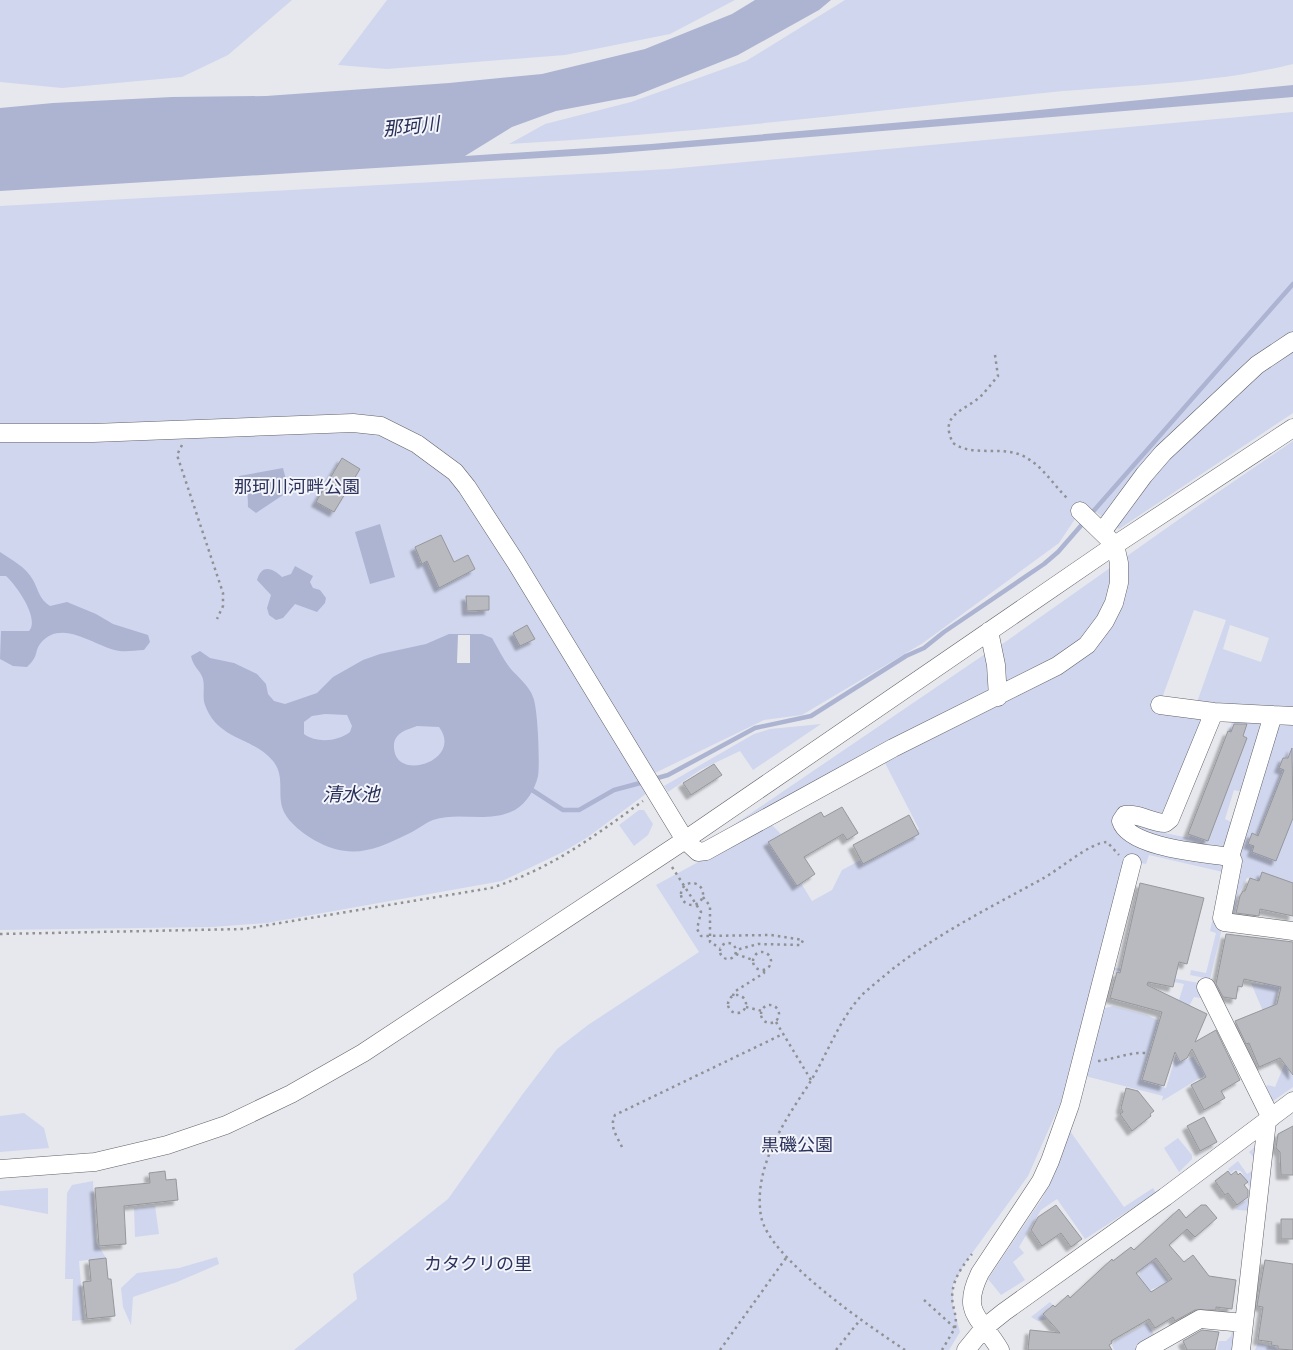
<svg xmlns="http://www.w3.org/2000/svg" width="1293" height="1350" font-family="'Work Sans','Noto Sans JP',sans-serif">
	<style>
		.green { fill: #d0d6ee; fill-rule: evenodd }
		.water { fill: #acb4d2; fill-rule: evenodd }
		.pier { fill: #e7e8ed }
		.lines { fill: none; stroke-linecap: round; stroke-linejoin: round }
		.stream { stroke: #acb4d2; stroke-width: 4.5 }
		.building { fill: #b9babf; stroke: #96979b; fill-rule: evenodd; filter: url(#shadow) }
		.minor-casing { stroke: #616266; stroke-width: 19 }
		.path { stroke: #909194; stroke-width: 2.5; stroke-dasharray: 2.5 4; stroke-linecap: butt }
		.minor { stroke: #fff; stroke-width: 18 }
		.path-bridge { stroke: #909194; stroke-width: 2.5; stroke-dasharray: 2.5 4; stroke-linecap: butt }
		.labels { text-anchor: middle; stroke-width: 4; stroke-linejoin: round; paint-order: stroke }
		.park-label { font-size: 18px; fill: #2b325c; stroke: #f4f5fa }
		.water-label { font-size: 19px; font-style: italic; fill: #293059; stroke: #f4f5fa }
	</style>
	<defs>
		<filter id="shadow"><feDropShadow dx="-4.5" dy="4.5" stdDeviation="1" flood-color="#0004"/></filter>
	</defs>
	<rect width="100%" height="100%" fill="#e7e8ed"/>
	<path class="green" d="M0 0H292L228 55 182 77 62 88 0 82Z
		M387 0H735L670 34 565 55 387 69 338 65Z
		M845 0H1293V64C1210 85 1119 85 1034 94 859 113 684 134 509 144L545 124 631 102 746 61Z
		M1293 112V413L1119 529 1085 504 1059 543 923 643 802 715 764 720 655 773 615 710 647 793 588 837 563 852 502 881 267 923 212 927 0 930V206L669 169Z
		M1293 441V712L1196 705 1226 620 1194 610 1161 701 1208 715 1160 832 1189 838 1234 717 1264 720 1242 792 1234 790 1225 819 1233 823 1226 847 1220 851 1140 844 1138 847 1224 861 1228 870 1216 927 1222 928 1210 979 1190 975 1191 970 1206 973 1216 933 1210 931 1223 872 1149 855 1146 864 1132 861 1068 1086 1028 1176 965 1263 953 1285V1306L960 1332 949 1350H294L357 1299 353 1274 448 1199 522 1095 557 1049 588 1025 699 952 656 885 770 823 781 834 768 842 796 885 801 883 812 901 832 890 842 870 919 829 885 763 925 740 987 710 998 647 1195 508ZM1230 625 1269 638 1261 662 1223 649Z
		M988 652 989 694 713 839Z
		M1293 720V905C1278 891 1268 879 1247 878L1238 895 1234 913 1227 911 1238 850 1280 721Z
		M821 724 753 770 740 751 700 770 668 792 664 786 754 734 770 729Z
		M639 810H644L653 824 648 835 634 846 619 825Z
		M1285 958 1281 988 1278 991 1271 1022 1293 1031V1087L1269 1104 1262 1089 1268 1085 1275 1087 1288 1056 1274 1037 1251 983 1263 985 1270 981Z
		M1112 967 1199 983 1207 999 1194 997 1189 1006 1167 998 1179 1000 1184 984 1115 970 1113 975 1111 974Z
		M1113 1006 1147 1015 1159 1021 1141 1080 1166 1088 1176 1055 1179 1062 1193 1057 1198 1065 1202 1067 1231 1055 1233 1058 1162 1101 1163 1096 1085 1076 1105 1008Z
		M24 1113 44 1128 49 1148 0 1152V1116Z
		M1070 1131 1124 1207 1153 1188 1156 1193 1085 1239 1057 1199 1041 1210 1019 1247 1024 1253 1013 1262 1025 1280 1001 1295 988 1279 1043 1197Z
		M1178 1138 1192 1155V1159L1179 1172 1164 1148Z
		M1259 1144 1252 1211 1237 1210 1235 1208 1252 1195V1192L1241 1171 1234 1170 1231 1173 1228 1169 1238 1161 1247 1174 1255 1169 1257 1161 1249 1152Z
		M93 1181 96 1242 106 1258 79 1261 84 1320 72 1321 73 1279H65L67 1193 72 1185Z
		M48 1188V1214L0 1205V1191Z
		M155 1206 159 1234 135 1237 134 1208Z
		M1142 1245 1170 1283 1152 1289 1124 1309C1137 1284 1143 1273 1142 1245Z
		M217 1257 219 1264 177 1282 133 1297 131 1325 123 1307 121 1288 137 1273 179 1268Z
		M1050 1302 1053 1305 1043 1313 1048 1319 1038 1321 1031 1317Z
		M1147 1323 1157 1339 1137 1350H1114L1112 1345 1115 1341Z
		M1232 1332 1237 1333 1235 1350H1217L1219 1341H1226L1231 1336Z
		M1258 1343 1275 1347 1276 1349 1280 1350H1255Z"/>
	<path class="water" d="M755 0H831L819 10 738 55 635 96 556 111 512 127 465 156 651 144 1008 113 1293 85V97L606 154 0 191V108L53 103 172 97 266 96 449 83 542 74 645 49 732 14Z
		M283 468 289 491 256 513 248 507C248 495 248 488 237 483L239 476Z
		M380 524 395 577 370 584 355 532Z
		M0 552C12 560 26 567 33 580 39 591 39 599 50 606L67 602 96 614 113 624 148 635 150 642 144 650C136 650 128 652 120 651 97 649 62 616 40 644 34 653 39 656 27 667L13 666 0 659 1 631H29C40 619 17 586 6 576H0Z
		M295 566 313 576 310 582 313 588 320 590 326 598 325 603 317 612 295 604 283 618 276 620 269 615 267 608 271 595 257 580C262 564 272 568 282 577L291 574Z
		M449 634H482L492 638C498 648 503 659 510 668 517 676 530 687 533 697 538 708 540 764 538 776 535 789 527 803 515 810 487 824 460 811 433 820 425 823 418 829 410 833 375 850 351 861 314 840 304 834 289 823 284 812 276 795 286 777 273 761 254 737 218 741 205 705 202 697 205 687 203 679 201 671 193 667 191 656L200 651 210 658 234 663 257 674 266 684 268 694 274 701 285 704 317 693 333 677 363 660 380 654 426 644ZM325 714 347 715 352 726 350 732C337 742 316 743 304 734V722L312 716ZM417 726 439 727C464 760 396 783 394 748 393 733 406 730 417 726Z"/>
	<path class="pier" d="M458 635H470V663H457Z"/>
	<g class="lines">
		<path class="stream" d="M1090 515 1293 284
			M654 779 668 775 755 728 811 716 906 656 924 648 944 632 1044 564 1058 552 1085 521
			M532 790 563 810H579L614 790 644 782"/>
	</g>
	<path class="building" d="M342 458 360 469 334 512 316 502Z
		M441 535 454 562 468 555 475 569 439 588 427 561 422 564 415 547Z
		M466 596H489V610L467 611Z
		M527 625 535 639 520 646 513 633Z
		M1234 724H1247L1243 736 1247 738 1208 841 1188 834 1228 731 1231 732Z
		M1292 748 1293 818 1276 861 1252 852 1254 846 1248 844 1252 833 1258 836 1284 770 1279 768 1283 758H1288Z
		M714 764 722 775 691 795 683 783Z
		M842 807 858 833 847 840 843 834 804 857 815 874 797 886 768 842 821 812 824 817Z
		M909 815 919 834 863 864 853 845Z
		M1262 872 1293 883V916L1260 909 1259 916 1236 913 1240 896 1243 891H1245L1250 878 1259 881Z
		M1140 883 1204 898 1187 964 1179 962 1173 987 1148 982 1147 985 1207 1014 1195 1042 1216 1030 1240 1080 1221 1091 1225 1098 1204 1110 1191 1085 1206 1077 1192 1049 1187 1058 1180 1062 1175 1052 1164 1086 1142 1080 1162 1012 1110 998 1117 972 1120 973Z
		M1226 934 1293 942V1075L1280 1058 1259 1067 1249 1043 1246 1044 1235 1021 1277 1004 1281 987 1244 979 1242 987 1238 986 1236 999 1223 997 1216 984Z
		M1126 1088 1138 1091 1154 1111 1150 1114 1151 1116 1132 1131 1120 1114 1123 1112 1121 1108Z
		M1204 1117 1217 1142 1200 1151 1187 1126Z
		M1293 1126V1175H1281L1280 1152 1276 1148 1278 1134Z
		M165 1171 166 1180 176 1179 178 1200 124 1206 126 1244 99 1246 95 1188 150 1183 149 1173Z
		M1228 1171 1231 1175 1236 1171 1238 1175 1240 1173 1248 1182 1244 1185 1248 1190V1197L1237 1205 1228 1193 1225 1195 1215 1181Z
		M1056 1205 1082 1239 1071 1247 1061 1233 1042 1246 1031 1230 1038 1217Z
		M1201 1205H1206L1217 1218 1195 1237 1187 1229 1169 1245 1184 1262 1193 1255 1209 1276 1236 1280 1232 1309 1216 1307V1310H1195L1175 1321 1173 1317 1155 1328 1149 1319 1111 1341 1112 1343 1109 1345 1112 1350H1028L1030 1330 1060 1333 1043 1314 1053 1305 1055 1307 1068 1295 1070 1298 1112 1259 1113 1261 1131 1247 1134 1250 1179 1209 1186 1218ZM1156 1258 1172 1279 1151 1292 1136 1273Z
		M1281 1219H1293V1239H1281Z
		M106 1258 108 1279H111L115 1316 87 1319 83 1282 91 1281 89 1260Z
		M1265 1260 1293 1264V1350L1278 1349V1346L1271 1345 1272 1342 1258 1340 1263 1307 1257 1306Z
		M1202 1330 1219 1332 1215 1350H1187L1183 1341Z"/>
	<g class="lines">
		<defs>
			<path id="minor" d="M0 433H93L353 423 381 426 417 444 455 472 467 487 515 561 685 840 698 852 706 851 893 748 1057 666 1087 645 1105 621 1114 603 1119 583V563L1115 545 1080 511
				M1102 532 1144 475 1163 453 1257 365 1293 341
				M989 631 996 665 998 697
				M1160 705 1214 712 1273 715 1230 857 1233 861 1222 918 1224 922 1293 931
				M1214 712 1170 819 1165 823C1151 823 1139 813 1125 815L1121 821C1129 848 1205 853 1230 857
				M1273 715 1293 716
				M1206 987 1271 1118
				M0 1169 95 1162 167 1145 226 1125 291 1094 363 1053 685 840 1115 545 1293 428
				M966 1350 984 1328 1004 1312 1165 1197 1293 1101
				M1000 1350C981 1317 960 1314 980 1273L1041 1181 1050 1161 1070 1105 1132 863
				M1145 1350 1200 1319 1244 1323
				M1241 1350 1267 1121"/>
		</defs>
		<use href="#minor" class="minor-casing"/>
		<path class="path" d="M995 355 998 376C992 383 986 391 980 397 962 412 939 415 953 443 972 457 999 446 1021 455 1043 465 1052 484 1069 500
			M182 445 177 455 223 593V606L217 619
			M672 867 701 912 697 929 701 936 771 935 803 940 801 945 758 944 736 950
			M0 934 244 929 491 888C551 869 593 837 643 801
			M720 951a8 8 0 1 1 16 0a8 8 0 1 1-16 0Z
			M753 961a9 9 0 1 1 18 0a9 9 0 1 1-18 0Z
			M736 954 753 960
			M728 1004a9 9 0 1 1 18 0a9 9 0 1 1-18 0Z
			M733 996 734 992 764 973V970
			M761 1014a9 9 0 1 1 18 0a9 9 0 1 1-18 0Z
			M746 1007 762 1011
			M776 1022 811 1080
			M1098 1061C1115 1059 1129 1052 1147 1053
			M622 1147C617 1136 609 1127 615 1115L783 1034
			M924 1300 955 1328 942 1350
			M955 1328C957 1319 955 1314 953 1305 949 1285 960 1269 972 1254
			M720 1350 786 1258
			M836 1350 860 1320
			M905 1350C869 1326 768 1258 761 1216 753 1169 783 1123 807 1087 826 1058 838 1021 861 996 870 987 881 979 890 971 937 934 989 908 1042 879 1059 870 1089 843 1107 842L1119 855"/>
		<use href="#minor" class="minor"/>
		<path class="path-bridge" d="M681 894a11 11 0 1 1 22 0a11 11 0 1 1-22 0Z
			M703 897 710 906V942L720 948"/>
	</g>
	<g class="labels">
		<g class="park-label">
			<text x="297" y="493">那珂川河畔公園</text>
			<text x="797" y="1151">黒磯公園</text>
			<text x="478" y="1270">カタクリの里</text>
		</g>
		<g class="water-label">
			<text transform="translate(411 126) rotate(-6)" y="7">那珂川</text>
			<text x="351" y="801">清水池</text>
		</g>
	</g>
</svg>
